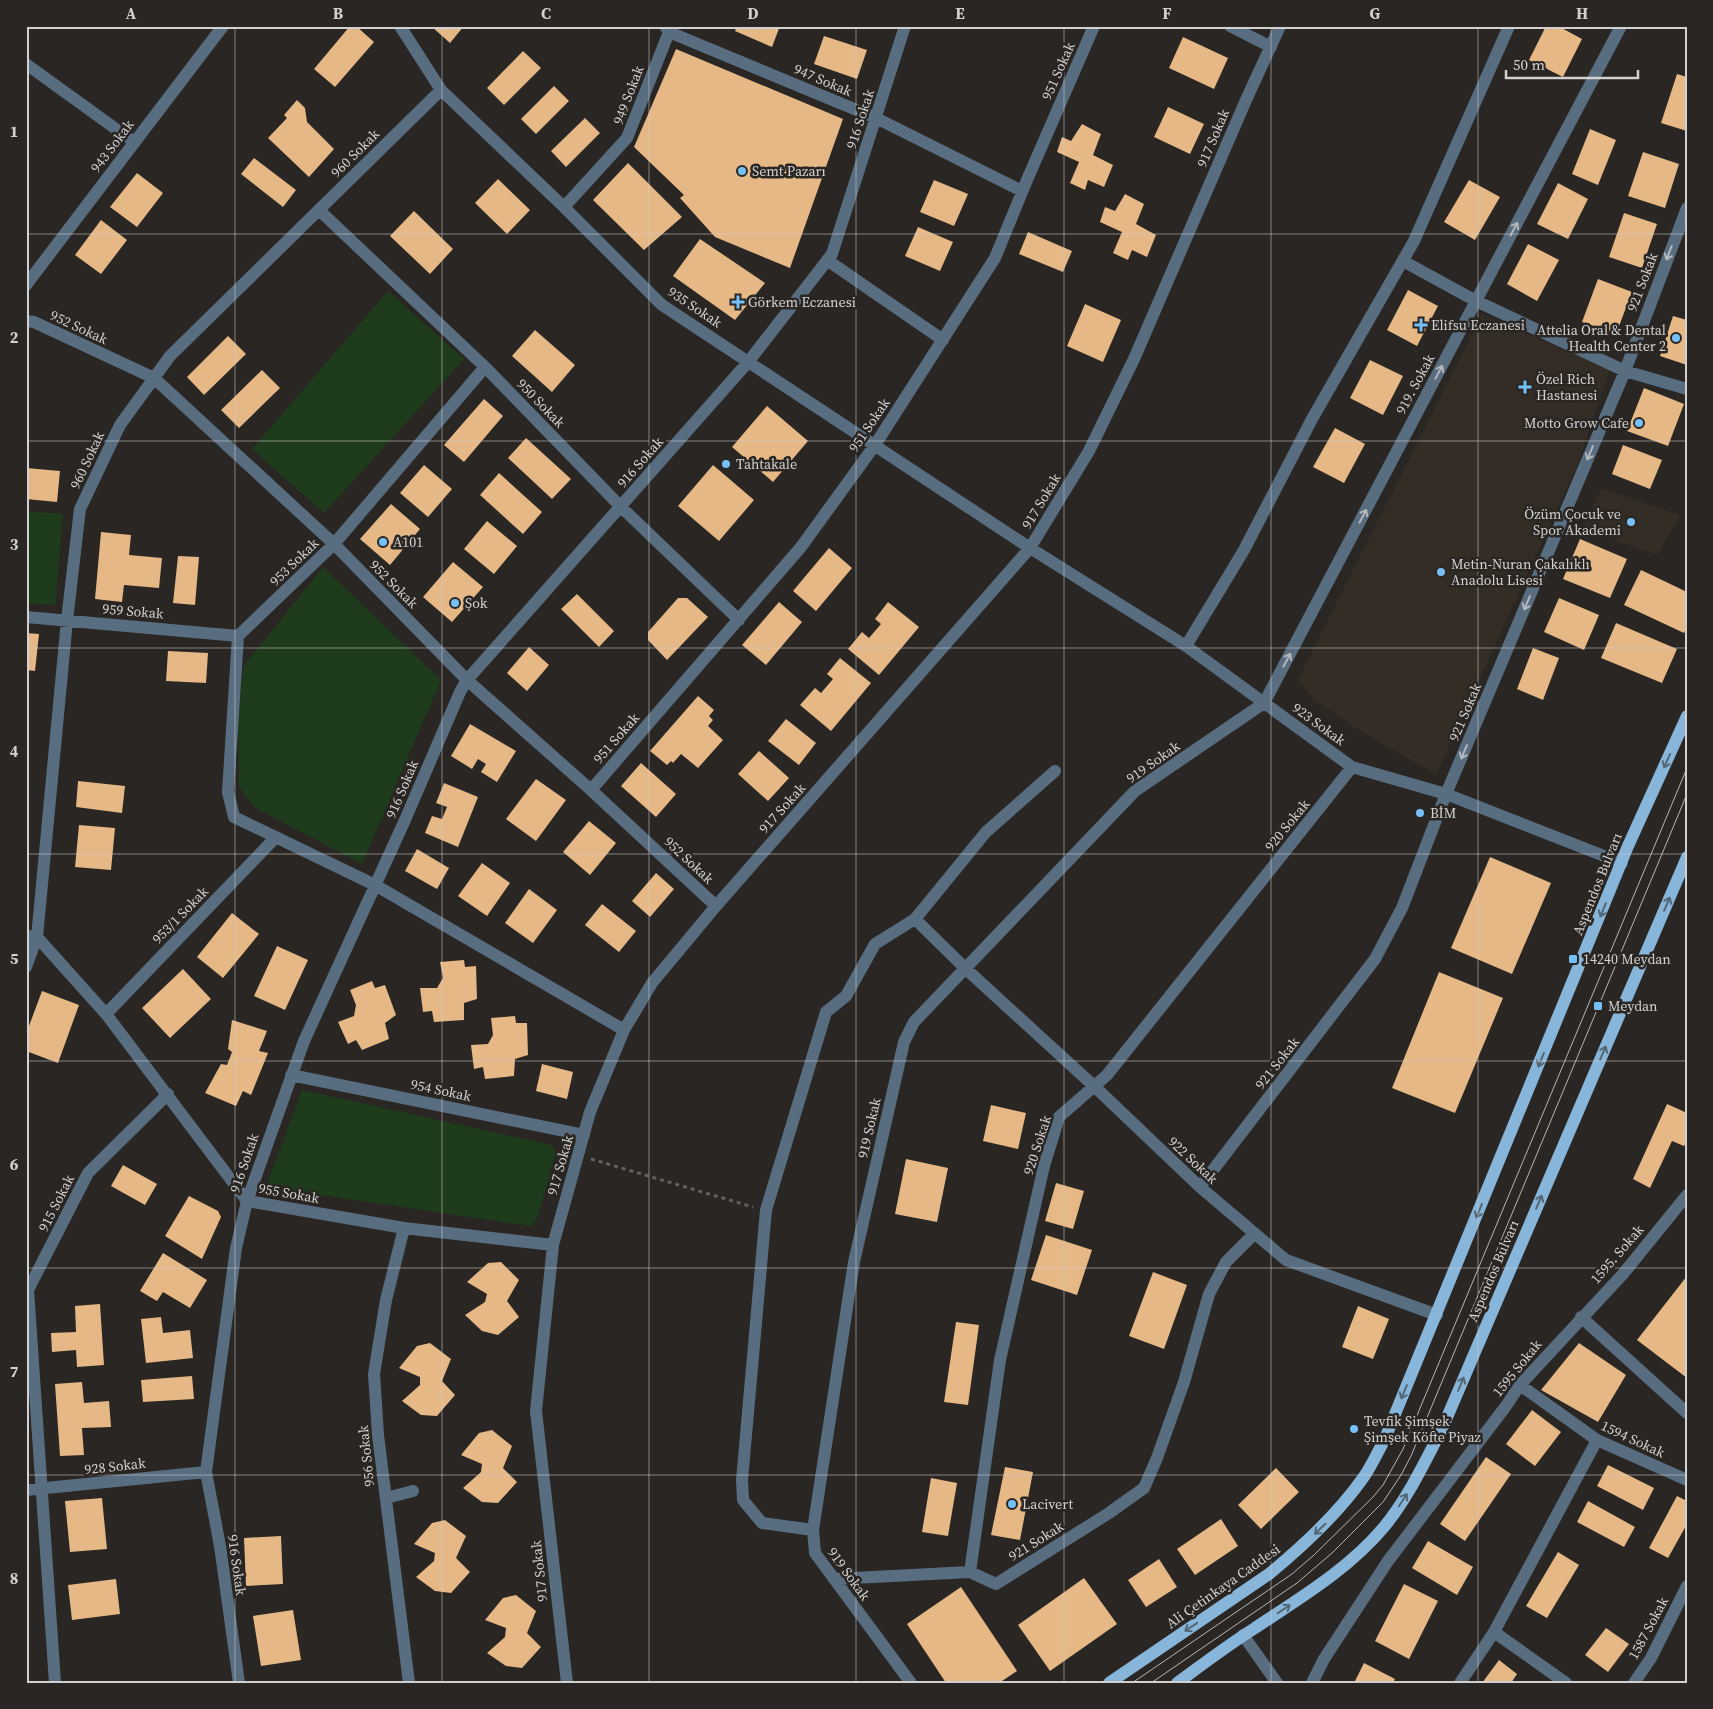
<svg xmlns="http://www.w3.org/2000/svg" width="1713" height="1709" font-family="'Source Serif 4',serif">
	<style>
		.built { fill: #342d25 }
		.green { fill: #1e3c1c }
		.building { fill: #e6b885 }
		.lines { fill: none; stroke-linecap: round; stroke-linejoin: round }
		.path { stroke: #63615e; stroke-width: 3; stroke-dasharray: 4 4; stroke-linecap: butt }
		.minor { stroke: #586e80; stroke-width: 12 }
		.major { stroke: #88b6da; stroke-width: 12 }
		.tram { stroke: #b8b6b4; stroke-width: 1 }
		.oneway { stroke: #b4b8bb }
		.oneway2 { stroke: #546775 }
		.grid { fill: none; stroke: #d3d1cf; stroke-width: 1; stroke-opacity: 0.55 }
		.poi-dot { fill: #75c0f6; stroke: #292623; stroke-width: 2 }
		.labels { text-anchor: middle; stroke-width: 5; stroke-linejoin: round; paint-order: stroke }
		.street-label { font-size: 14px; fill: #d3d1cf; stroke: #292623 }
		.poi-label { font-size: 14px; fill: #d3d1cf; stroke: #292623; text-anchor: start }
		.neatline { fill: none; stroke: #d3d1cf; stroke-width: 2 }
		.grid-label { font-size: 16px; text-anchor: middle; font-weight: bold; fill: #d3d1cf }
	</style>
	<rect width="100%" height="100%" fill="#292623"/>
	<path class="built" d="M1482 314 1610 370 1578 463 1436 775 1353 726 1316 701 1298 680Z
		M1601 488 1680 515 1658 555 1583 529Z"/>
	<path class="green" d="M388 291 464 359 324 513 252 449Z
		M26 511 63 514 55 605 26 603Z
		M323 567 441 680 362 864 256 808 245 796 239 786 238 728 243 667Z
		M302 1090 552 1145 556 1152 537 1219 531 1226 266 1187Z"/>
	<path class="building" d="M350 26H356L374 42 335 87 314 69Z
		M431 26H464L450 43Z
		M737 26H780L772 47 735 31Z
		M1546 26H1558L1582 39 1563 77 1529 60Z
		M824 36 867 50 857 79 814 64Z
		M1183 37 1228 58 1214 89 1169 68Z
		M676 49 843 119 790 268 715 237 680 198 684 195 634 147Z
		M523 51 541 68 504 105 487 88Z
		M1677 74 1687 77V131L1661 123Z
		M554 86 569 101 536 134 521 119Z
		M297 100 305 108 307 122 334 149 309 177 268 138 287 118 284 115Z
		M1168 107 1204 124 1190 154 1154 137Z
		M585 118 600 133 566 167 551 151Z
		M1082 124 1101 134 1093 155 1113 165 1104 187 1088 180 1085 190 1070 183 1079 162 1057 152 1062 137 1071 141Z
		M1590 129 1616 140 1598 185 1572 174Z
		M1643 152 1679 164 1665 208 1628 196Z
		M254 158 296 190 283 207 241 174Z
		M628 163 682 217 644 250 593 200Z
		M137 173 163 193 137 227 110 207Z
		M498 179 530 210 507 234 475 203Z
		M934 180 968 194 954 226 920 212Z
		M1469 180 1500 197 1475 240 1444 222Z
		M1558 183 1588 199 1568 239 1537 224Z
		M1125 194 1144 204 1136 224 1156 235 1147 257 1132 250 1128 260 1113 253 1122 232 1100 222 1105 207 1115 211Z
		M414 211 453 249 430 274 390 236Z
		M1624 213 1657 224 1642 268 1609 257Z
		M101 220 127 240 101 274 75 255Z
		M918 227 953 242 940 271 905 256Z
		M1028 232 1072 251 1063 272 1019 254Z
		M700 239 765 283 735 320 673 276Z
		M1528 244 1559 260 1537 301 1507 284Z
		M1598 279 1632 292 1616 334 1582 322Z
		M1408 290 1438 306 1417 346 1387 330Z
		M1085 304 1121 320 1103 362 1067 346Z
		M1673 316 1687 320V365L1660 356Z
		M535 330 575 365 552 392 512 356Z
		M228 336 246 354 204 395 187 377Z
		M1370 360 1403 376 1383 415 1350 398Z
		M262 370 280 388 239 428 221 410Z
		M1644 388 1684 404 1668 446 1627 431Z
		M484 399 503 416 464 462 444 445Z
		M767 406 808 441 773 482 732 447Z
		M1335 428 1365 444 1344 483 1313 467Z
		M526 438 571 479 552 499 508 458Z
		M1623 445 1662 460 1650 489 1612 474Z
		M424 465 452 489 428 517 400 493Z
		M713 465 754 500 719 541 678 506Z
		M26 468 60 471 57 502 26 499Z
		M499 473 542 512 523 534 480 495Z
		M391 504 420 529 390 565 360 539Z
		M487 521 517 546 494 574 464 549Z
		M101 532 131 535 129 555 162 558 159 588 124 585 122 602 95 599Z
		M1580 539 1627 559 1610 598 1563 579Z
		M829 548 852 568 816 611 793 591Z
		M178 556 199 557 195 605 173 603Z
		M453 562 483 587 452 622 423 597Z
		M1641 570 1687 592V627L1684 633 1624 605Z
		M577 594 614 631 599 647 561 609Z
		M678 598H687L708 617 667 660 648 640V632Z
		M1559 598 1599 615 1584 650 1544 632Z
		M779 602 802 622 766 665 742 645Z
		M888 602 919 627 879 675 848 649 862 632 869 638 881 624 875 619Z
		M1616 623 1677 649 1662 683 1601 658Z
		M26 633 39 634 35 671 26 670Z
		M529 647 549 665 527 691 507 673Z
		M1533 648 1559 658 1543 700 1517 689Z
		M168 651 208 653 206 683 166 681Z
		M840 658 871 683 831 731 800 705 815 688 821 693 833 679 827 674Z
		M698 696 714 710 709 716 713 720 708 726 723 740 698 768 681 754 673 763 671 761 667 765 650 751Z
		M786 719 816 743 799 765 768 741Z
		M470 724 516 751 497 782 481 772 486 764 478 759 472 769 451 756Z
		M759 751 789 778 768 801 738 774Z
		M641 763 676 794 656 817 621 786Z
		M536 779 566 800 536 841 506 819Z
		M78 781 125 786 122 813 76 807Z
		M444 783 478 797 458 847 425 833 432 816 442 819 447 807 436 803Z
		M589 821 616 843 590 875 563 852Z
		M79 825 115 828 111 870 75 867Z
		M417 849 449 868 437 889 405 871Z
		M1490 857 1551 883 1512 974 1451 948Z
		M482 863 510 883 487 916 458 896Z
		M656 873 674 889 650 917 632 901Z
		M529 889 557 910 533 943 505 923Z
		M602 904 636 931 619 952 585 925Z
		M232 913 259 934 223 978 197 957Z
		M277 946 308 960 285 1010 254 996Z
		M464 960 465 967 476 966 477 999 464 1003V1020L434 1022 432 1011 423 1012 420 988H437L443 978 440 962Z
		M183 969 211 999 170 1038 142 1008Z
		M1439 972 1503 998 1455 1113 1392 1088Z
		M372 981 375 988 385 985 396 1015 385 1023 389 1039 362 1050 356 1040 348 1044 338 1022 354 1016 356 1005 350 990Z
		M42 991 79 1005 58 1063 26 1051V1034Z
		M515 1016 516 1023H527L528 1055 515 1059 514 1076 485 1079 483 1067 474 1069 471 1045 488 1044 493 1035 491 1018Z
		M232 1020 267 1031 259 1051 268 1053 251 1095 243 1091 236 1106 205 1093 221 1064 227 1065 232 1052 228 1049Z
		M542 1064 573 1072 567 1099 536 1091Z
		M1667 1104 1687 1113V1141L1684 1146 1672 1141 1650 1188 1633 1179Z
		M991 1105 1026 1113 1018 1149 983 1141Z
		M906 1159 948 1168 937 1222 895 1214Z
		M123 1165 157 1184 145 1205 111 1186Z
		M1056 1183 1084 1191 1073 1229 1045 1221Z
		M189 1196 218 1211 221 1217 202 1259 165 1236Z
		M1046 1235 1092 1250 1077 1295 1031 1280Z
		M163 1253 207 1280 190 1308 163 1292 157 1301 140 1291Z
		M501 1262 519 1280 507 1301 519 1317 498 1335 482 1331 465 1315 485 1302 487 1294 467 1282 488 1263Z
		M1153 1272 1187 1285 1164 1349 1129 1336Z
		M1687 1276V1378L1637 1340Z
		M100 1304 104 1365 77 1367 76 1350 52 1352 51 1333 76 1332 75 1306Z
		M1358 1306 1389 1319 1373 1359 1342 1347Z
		M161 1317 163 1333 190 1330 193 1358 146 1363 141 1319Z
		M956 1322 979 1325 968 1405 944 1402Z
		M430 1343 451 1359 442 1381 455 1395 437 1416 421 1415 402 1401 420 1385V1377L399 1368 417 1346Z
		M1579 1343 1626 1375 1598 1422 1541 1390Z
		M192 1376 194 1399 143 1402 141 1380Z
		M82 1382 84 1403 109 1401 111 1427 82 1428 84 1455 60 1456 55 1384Z
		M1532 1410 1561 1432 1535 1466 1506 1444Z
		M492 1430 512 1446 503 1468 517 1482 498 1503 482 1502 463 1488 481 1472 482 1464 461 1455 479 1433Z
		M1486 1457 1511 1474 1465 1541 1440 1524Z
		M1608 1465 1654 1488 1643 1510 1597 1486Z
		M1005 1467 1033 1472 1020 1540 991 1535Z
		M1276 1468 1299 1492 1261 1529 1238 1505Z
		M931 1478 957 1483 948 1536 922 1532Z
		M1677 1496 1687 1501V1524L1668 1558 1649 1548Z
		M102 1498 107 1549 70 1552 65 1501Z
		M1588 1501 1635 1527 1624 1547 1577 1522Z
		M1221 1519 1238 1546 1195 1575 1177 1549Z
		M445 1520 466 1536 456 1558 470 1572 451 1593 435 1591 416 1577 434 1561 435 1553 414 1544 432 1523Z
		M281 1536 283 1584 246 1586 244 1538Z
		M1428 1541 1473 1567 1457 1595 1412 1568Z
		M1558 1552 1579 1565 1547 1618 1526 1606Z
		M1159 1559 1177 1587 1146 1607 1128 1580Z
		M1084 1578 1117 1624 1050 1671 1018 1625Z
		M116 1579 120 1614 72 1620 68 1585Z
		M1404 1584 1438 1601 1409 1659 1375 1641Z
		M961 1587 1017 1671 999 1683H946L907 1624Z
		M516 1595 536 1611 527 1633 541 1647 522 1668 506 1666 487 1653 505 1637 506 1628 485 1620 503 1598Z
		M293 1610 301 1660 261 1666 253 1616Z
		M1606 1628 1629 1644 1608 1672 1585 1655Z
		M1499 1660 1517 1674 1511 1683H1482Z
		M1364 1663 1395 1679 1393 1683H1354Z"/>
	<g class="lines">
		<path class="path" d="M591 1159 753 1207"/>
		<path class="minor" d="M400 26 441 90 564 207 662 305 1030 548 1186 646 1352 767 1446 794 1622 863
			M665 26 669 32 876 118 1022 191
			M1230 26 1271 47
			M26 64 134 142
			M564 207 627 138 669 32
			M319 210 485 367 621 507 739 620
			M827 260 943 340
			M1403 261 1476 301 1625 371 1687 389
			M26 285 223 26
			M26 321 34 322 154 378 334 544 467 680 591 790 716 906
			M485 367 334 544 238 636 228 792 234 817 375 885 624 1030
			M26 617 238 636
			M1186 646 1244 550 1312 419 1414 241 1509 26
			M591 790 801 547 875 445 995 258 1027 180 1094 26
			M915 919 966 969 1095 1087 1200 1187 1286 1260 1437 1315
			M26 936 37 937 106 1014 247 1201 404 1228 553 1245
			M26 967 37 937 67 620 80 509 120 425 170 356 441 90
			M106 1014 276 837
			M291 1075 584 1135
			M1200 1187 1375 959 1402 908 1446 794 1625 371 1687 208
			M404 1228 386 1300 374 1374 378 1435 409 1683
			M1581 1317 1687 1413
			M1520 1385 1597 1440 1687 1480
			M26 1490 206 1472
			M386 1498 413 1491
			M813 1530 762 1523 743 1500 742 1480 766 1210 826 1012 846 996 875 944 915 919 986 832 1055 771
			M970 1572 1000 1360 1044 1166 1059 1117 1107 1075 1352 767
			M834 1579 970 1572 996 1584 1109 1513 1144 1488 1157 1458 1184 1382 1209 1294 1226 1262 1254 1234
			M1494 1632 1566 1683
			M1243 1635 1277 1683
			M55 1683 28 1290 88 1173 168 1094
			M239 1683 220 1546 206 1472 236 1248 247 1201 304 1041 405 820 460 692 467 680 749 361 832 254 905 26
			M567 1683 536 1411 553 1245 590 1112 624 1030 652 983 716 906 1030 548 1089 451 1134 359 1246 100 1280 26
			M911 1683 815 1553 813 1530 854 1262 904 1042 914 1022 1135 791 1264 703 1621 26
			M1312 1683 1324 1659 1388 1561 1506 1406 1520 1385 1623 1274 1687 1195
			M1460 1683 1494 1632 1597 1440
			M1634 1683 1651 1658 1687 1586"/>
		<path class="major" d="M1109 1683 1269 1574C1303 1546 1337 1515 1363 1478 1371 1467 1377 1453 1384 1441L1628 846 1687 716
			M1177 1683C1203 1664 1228 1645 1255 1628 1300 1598 1349 1569 1384 1527 1408 1498 1424 1463 1442 1429L1687 857"/>
		<path class="tram" d="M1132 1683 1292 1574 1314 1555 1373 1497 1383 1485 1403 1449 1687 768
			M1151 1683 1297 1583 1332 1553 1383 1502 1401 1475 1411 1456 1687 794"/>
	</g>
	<defs><path id="oneway-shaft" d="M-6 0H5M1.5-3L5.5 0L1.5 3" fill="none" stroke-width="1.6" stroke-linecap="round" stroke-linejoin="round" transform="scale(1.25)"/></defs>
	<g class="oneway">
		<use href="#oneway-shaft" transform="translate(1514 229) rotate(-62)"/>
		<use href="#oneway-shaft" transform="translate(1669 253) rotate(111)"/>
		<use href="#oneway-shaft" transform="translate(1439 372) rotate(-62)"/>
		<use href="#oneway-shaft" transform="translate(1590 453) rotate(113)"/>
		<use href="#oneway-shaft" transform="translate(1363 516) rotate(-62)"/>
		<use href="#oneway-shaft" transform="translate(1527 603) rotate(113)"/>
		<use href="#oneway-shaft" transform="translate(1287 660) rotate(-62)"/>
		<use href="#oneway-shaft" transform="translate(1464 752) rotate(113)"/>
	</g>
	<g class="oneway2">
		<use href="#oneway-shaft" transform="translate(1667 761) rotate(114)"/>
		<use href="#oneway-shaft" transform="translate(1667 904) rotate(-67)"/>
		<use href="#oneway-shaft" transform="translate(1603 910) rotate(112)"/>
		<use href="#oneway-shaft" transform="translate(1603 1053) rotate(-67)"/>
		<use href="#oneway-shaft" transform="translate(1541 1060) rotate(112)"/>
		<use href="#oneway-shaft" transform="translate(1539 1202) rotate(-67)"/>
		<use href="#oneway-shaft" transform="translate(1479 1211) rotate(112)"/>
		<use href="#oneway-shaft" transform="translate(1461 1384) rotate(-67)"/>
		<use href="#oneway-shaft" transform="translate(1404 1392) rotate(113)"/>
		<use href="#oneway-shaft" transform="translate(1403 1500) rotate(-57)"/>
		<use href="#oneway-shaft" transform="translate(1320 1529) rotate(136)"/>
		<use href="#oneway-shaft" transform="translate(1284 1609) rotate(-33)"/>
		<use href="#oneway-shaft" transform="translate(1191 1627) rotate(146)"/>
	</g>
	<path class="grid" d="M235 26V1683M442 26V1683M649 26V1683M856 26V1683M1064 26V1683M1271 26V1683M1478 26V1683M26 234H1687M26 441H1687M26 648H1687M26 854H1687M26 1061H1687M26 1268H1687M26 1475H1687"/>
	<g class="poi-dot">
		<circle cx="742" cy="171" r="5"/>
		<path d="M735.5 294.5h5v5h5v5h-5v5h-5v-5h-5v-5h5z"/>
		<path d="M1418.5 317.5h5v5h5v5h-5v5h-5v-5h-5v-5h5z"/>
		<circle cx="1676" cy="338" r="5"/>
		<path d="M1522.5 379.5h5v5h5v5h-5v5h-5v-5h-5v-5h5z"/>
		<circle cx="1639" cy="423" r="5"/>
		<circle cx="726" cy="464" r="5"/>
		<circle cx="1631" cy="522" r="5"/>
		<circle cx="383" cy="542" r="5"/>
		<circle cx="1441" cy="572" r="5"/>
		<circle cx="455" cy="603" r="5"/>
		<circle cx="1420" cy="813" r="5"/>
		<rect x="1568" y="954" width="10" height="10" rx="2.5"/>
		<rect x="1593" y="1001" width="10" height="10" rx="2.5"/>
		<circle cx="1354" cy="1429" r="5"/>
		<circle cx="1012" cy="1504" r="5"/>
	</g>
	<g class="labels">
		<g class="street-label">
			<text transform="translate(1058 71) rotate(-66)" y="5">951 Sokak</text>
			<text transform="translate(823 80) rotate(23)" y="5">947 Sokak</text>
			<text transform="translate(628 95) rotate(-69)" y="5">949 Sokak</text>
			<text transform="translate(860 119) rotate(-72)" y="5">916 Sokak</text>
			<text transform="translate(1213 138) rotate(-67)" y="5">917 Sokak</text>
			<text transform="translate(112 146) rotate(-53)" y="5">943 Sokak</text>
			<text transform="translate(355 153) rotate(-45)" y="5">960 Sokak</text>
			<text transform="translate(1642 282) rotate(-69)" y="5">921 Sokak</text>
			<text transform="translate(695 307) rotate(34)" y="5">935 Sokak</text>
			<text transform="translate(79 327) rotate(25)" y="5">952 Sokak</text>
			<text transform="translate(1415 384) rotate(-62)" y="5">919. Sokak</text>
			<text transform="translate(541 403) rotate(46)" y="5">950 Sokak</text>
			<text transform="translate(869 425) rotate(-56)" y="5">951 Sokak</text>
			<text transform="translate(87 460) rotate(-65)" y="5">960 Sokak</text>
			<text transform="translate(640 462) rotate(-49)" y="5">916 Sokak</text>
			<text transform="translate(1041 501) rotate(-59)" y="5">917 Sokak</text>
			<text transform="translate(294 562) rotate(-44)" y="5">953 Sokak</text>
			<text transform="translate(394 584) rotate(45)" y="5">952 Sokak</text>
			<text transform="translate(133 611) rotate(5)" y="5">959 Sokak</text>
			<text transform="translate(1465 712) rotate(-67)" y="5">921 Sokak</text>
			<text transform="translate(1319 724) rotate(36)" y="5">923 Sokak</text>
			<text transform="translate(616 738) rotate(-49)" y="5">951 Sokak</text>
			<text transform="translate(1153 762) rotate(-35)" y="5">919 Sokak</text>
			<text transform="translate(402 789) rotate(-67)" y="5">916 Sokak</text>
			<text transform="translate(782 808) rotate(-48)" y="5">917 Sokak</text>
			<text transform="translate(1287 825) rotate(-51)" y="5">920 Sokak</text>
			<text transform="translate(689 860) rotate(43)" y="5">952 Sokak</text>
			<text transform="translate(1597 884) rotate(-68)" y="5">Aspendos Bulvarı</text>
			<text transform="translate(180 915) rotate(-46)" y="5">953/1 Sokak</text>
			<text transform="translate(1277 1063) rotate(-52)" y="5">921 Sokak</text>
			<text transform="translate(441 1090) rotate(12)" y="5">954 Sokak</text>
			<text transform="translate(869 1128) rotate(-77)" y="5">919 Sokak</text>
			<text transform="translate(1037 1145) rotate(-72)" y="5">920 Sokak</text>
			<text transform="translate(1193 1160) rotate(43)" y="5">922 Sokak</text>
			<text transform="translate(244 1163) rotate(-71)" y="5">916 Sokak</text>
			<text transform="translate(560 1165) rotate(-74)" y="5">917 Sokak</text>
			<text transform="translate(289 1193) rotate(10)" y="5">955 Sokak</text>
			<text transform="translate(56 1203) rotate(-63)" y="5">915 Sokak</text>
			<text transform="translate(1617 1254) rotate(-49)" y="5">1595. Sokak</text>
			<text transform="translate(1493 1271) rotate(-67)" y="5">Aspendos Bulvarı</text>
			<text transform="translate(1517 1368) rotate(-51)" y="5">1595 Sokak</text>
			<text transform="translate(1633 1439) rotate(25)" y="5">1594 Sokak</text>
			<text transform="translate(366 1456) rotate(-96)" y="5">956 Sokak</text>
			<text transform="translate(115 1466) rotate(-6)" y="5">928 Sokak</text>
			<text transform="translate(1036 1541) rotate(-32)" y="5">921 Sokak</text>
			<text transform="translate(237 1565) rotate(82)" y="5">916 Sokak</text>
			<text transform="translate(539 1571) rotate(-96)" y="5">917 Sokak</text>
			<text transform="translate(849 1574) rotate(54)" y="5">919 Sokak</text>
			<text transform="translate(1223 1586) rotate(-35)" y="5">Ali Çetinkaya Caddesi</text>
			<text transform="translate(1648 1628) rotate(-62)" y="5">1587 Sokak</text>
		</g>
		<g class="poi-label">
			<text x="752" y="176">Semt Pazarı</text>
			<text x="748" y="307">Görkem Eczanesi</text>
			<text x="1431" y="330">Elifsu Eczanesi</text>
			<text x="1666" y="335" text-anchor="end">Attelia Oral &amp; Dental<tspan x="1666" dy="16">Health Center 2</tspan></text>
			<text x="1536" y="384">Özel Rich<tspan x="1536" dy="16">Hastanesi</tspan></text>
			<text x="1629" y="428" text-anchor="end">Motto Grow Cafe</text>
			<text x="736" y="469">Tahtakale</text>
			<text x="1621" y="519" text-anchor="end">Özüm Çocuk ve<tspan x="1621" dy="16">Spor Akademi</tspan></text>
			<text x="393" y="547">A101</text>
			<text x="1451" y="569">Metin-Nuran Çakalıklı<tspan x="1451" dy="16">Anadolu Lisesi</tspan></text>
			<text x="465" y="608">Şok</text>
			<text x="1430" y="818">BİM</text>
			<text x="1583" y="964">14240 Meydan</text>
			<text x="1608" y="1011">Meydan</text>
			<text x="1364" y="1426">Tevfik Şimşek<tspan x="1364" dy="16">Şimşek Köfte Piyaz</tspan></text>
			<text x="1022" y="1509">Lacivert</text>
		</g>
	</g>
	<rect width="1713" height="1709" fill="none" stroke="#292623" stroke-width="55"/>
	<path d="M1506 70v8h132v-8" fill="none" stroke="#d3d1cf" stroke-width="2.5"/>
	<text x="1513" y="70" font-size="15" fill="#d3d1cf" stroke="#292623" stroke-width="4" paint-order="stroke">50 m</text>
	<rect x="28" y="28" width="1658" height="1654" class="neatline"/>
	<g class="grid-label">
		<text x="131" y="19">A</text>
		<text x="338" y="19">B</text>
		<text x="546" y="19">C</text>
		<text x="753" y="19">D</text>
		<text x="960" y="19">E</text>
		<text x="1167" y="19">F</text>
		<text x="1375" y="19">G</text>
		<text x="1582" y="19">H</text>
		<text x="14" y="137">1</text>
		<text x="14" y="343">2</text>
		<text x="14" y="550">3</text>
		<text x="14" y="757">4</text>
		<text x="14" y="964">5</text>
		<text x="14" y="1170">6</text>
		<text x="14" y="1377">7</text>
		<text x="14" y="1584">8</text>
	</g>
</svg>
